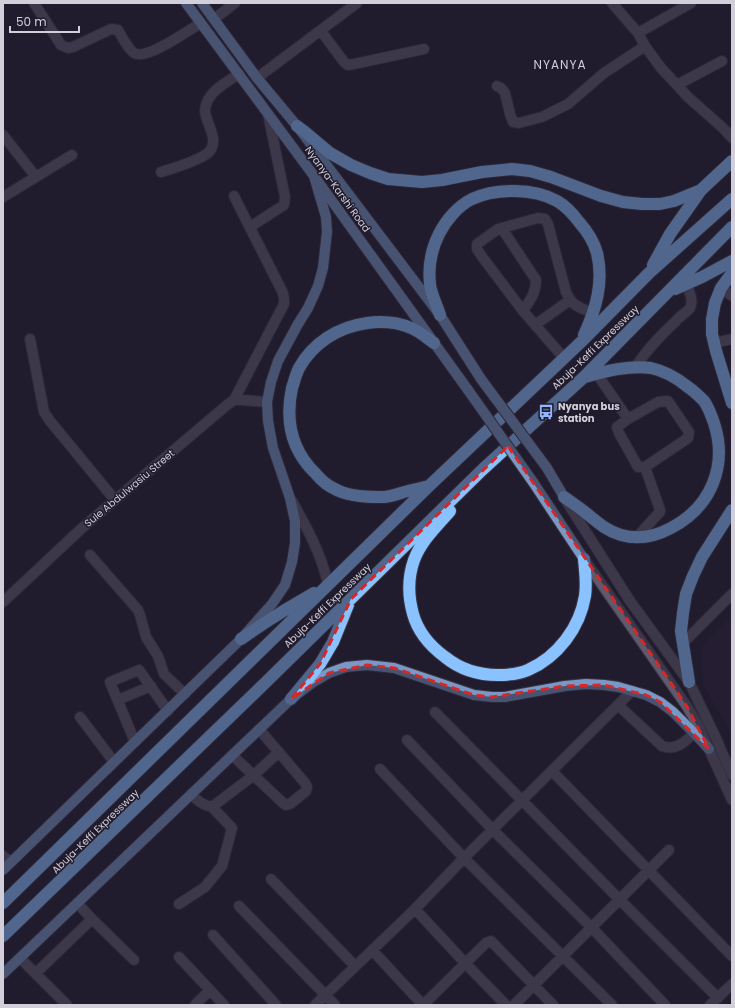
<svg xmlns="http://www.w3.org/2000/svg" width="735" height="1008" font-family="Poppins,sans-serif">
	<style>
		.built { fill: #2a2339 }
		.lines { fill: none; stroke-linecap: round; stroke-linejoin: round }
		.minor-casing { stroke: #3b3645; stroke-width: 12 }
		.major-casing { stroke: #3b3645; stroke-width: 12 }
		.highway-casing { stroke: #3b3645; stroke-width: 14 }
		.minor { stroke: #5f596d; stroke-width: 10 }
		.major { stroke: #7998c5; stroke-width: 10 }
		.highway { stroke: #8ac2ff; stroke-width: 12 }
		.major-bridge-casing { stroke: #3b3645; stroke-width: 12; stroke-linecap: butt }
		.major-bridge { stroke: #7998c5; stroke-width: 10 }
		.marked { fill: none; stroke: #d62828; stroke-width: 3; stroke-dasharray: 8 5; stroke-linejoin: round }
		.labels { text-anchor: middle; stroke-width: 3; stroke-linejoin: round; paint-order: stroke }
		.street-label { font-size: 10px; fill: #d2cfdb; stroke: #211c2d }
		.poi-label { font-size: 10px; font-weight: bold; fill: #d2cfdb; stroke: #211c2d; text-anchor: start }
		.quarter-label { font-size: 12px; letter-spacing: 1px; fill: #d2cfdb; stroke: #211c2d }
	</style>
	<rect width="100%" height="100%" fill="#211c2d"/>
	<path class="built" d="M732 615V736L726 723 704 687 702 647Z"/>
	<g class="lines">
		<defs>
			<path id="minor" d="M34 3 61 45 68 48 73 47 111 29 118 30C122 37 128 49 134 53 146 61 189 30 201 23
				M612 3 638 33 645 46 661 68 677 85 688 97 723 128 732 138
				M214 19 235 3
				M321 31 344 62 348 65 354 64 424 49
				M638 33 691 3
				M257 78 357 3
				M677 85 722 61
				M497 86 501 88 505 93 510 114 513 122 519 123 542 117 568 104 604 73 645 46
				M3 135 36 177
				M161 172C174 168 199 161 209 152 220 140 206 124 205 111 205 107 207 100 210 97 215 88 230 80 239 74
				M3 197 72 155
				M250 227 284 205 285 197 268 114
				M498 229 503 230 536 280C536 293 530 300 523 311
				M721 288 732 296
				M535 325 570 300
				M30 339 44 412 50 421 115 500
				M714 343 732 339
				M564 358 523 311 483 258 477 249V244L498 229 538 218 545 219 548 224 566 292C573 307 579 307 593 313
				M635 368C646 350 661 335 676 321 680 316 687 312 690 308 694 300 689 291 686 284
				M597 374 628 419
				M234 400 284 304V299L283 293 234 196
				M565 499 630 601 689 682 715 736 732 775
				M292 501C307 528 322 555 328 585
				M636 538 658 514 660 512V510L645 467H638L619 433 617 427 628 419 658 402 668 401 689 432 688 438 645 467
				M90 555 138 610 140 615 146 637 158 656 164 674 185 694
				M584 559 686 705 698 725 732 800
				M3 602 82 528 227 405 234 400H242L267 402
				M683 643 732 594
				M118 700 151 686
				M618 705 662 746C676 751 685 742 694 733
				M435 712 620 900 718 998
				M80 717 114 762
				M407 740 493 830 592 928 665 1005
				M135 742 110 682 139 670 168 711
				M232 755 283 803 286 805 290 804 306 791 307 787 305 783 259 729
				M380 769 464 858 612 1005
				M552 771 732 956
				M191 794C198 801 202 805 212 807L254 775 279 752
				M3 856 11 862
				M271 879 355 966
				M77 903 92 919 134 960
				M179 904 205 887 222 866 232 828 212 807
				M239 906 335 1005
				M415 909 465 963 506 1005
				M213 935 276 1005
				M372 950 423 1005
				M179 957 224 1005
				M20 958 67 1005
				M36 973 92 919
				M195 1005 210 990
				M315 1005 415 909 464 858 632 691
				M423 1005 486 943 491 941 553 1005
				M514 1005 669 850
				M710 1005 732 984"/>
			<path id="major" d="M186 3 314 176 468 390
				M202 3 257 78 297 126 440 315 481 379
				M547 468 564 497
				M533 482 584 559
				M3 870 241 639 272 604 285 585 292 562 295 543V521L290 498 273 448 268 421 267 402 271 382 278 361 298 324 308 308 318 286 323 268 327 232 326 217 314 176
				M3 974 291 699 312 683 329 673 346 667 367 665 394 668 474 695 492 697H505L565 686 586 684 604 685 618 687 646 695 660 702 673 712 694 733 709 749"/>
			<path id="highway" d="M297 126 305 132 330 153 351 165 370 173 388 179 422 182 442 180 482 172 512 169 530 171 551 177 601 196 623 202 642 204H660L674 201 701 190
				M653 265 670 234 701 190 732 161
				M732 273 721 288 715 303 712 319V334L716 351 732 403
				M675 289 702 277 732 261
				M440 315C437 305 431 294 430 284 428 266 431 250 439 234 446 220 458 206 472 199 496 188 534 188 557 201 566 206 573 214 579 222 587 231 594 242 597 253 604 282 596 309 584 335
				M429 486C422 488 415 489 408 491 399 493 389 498 379 497 365 497 347 496 335 489 328 486 321 480 316 474 291 450 285 421 292 388 294 382 296 374 299 368 313 343 338 327 367 323 382 321 397 322 411 328 419 331 427 338 434 343
				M564 497C571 502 579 507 586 513 597 522 607 531 621 535 638 540 656 536 671 528 711 507 728 466 714 423 711 415 709 408 704 401 699 396 694 391 688 387 677 378 665 371 651 368 629 365 606 371 585 377
				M450 511C437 526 421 541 414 560 408 577 408 596 413 614 418 632 430 646 445 657 461 670 478 675 498 675 508 675 519 674 528 670 558 657 580 627 585 596 587 584 585 571 584 559
				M241 639C265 622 289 607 314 593
				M689 682 681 631 683 613 686 594 693 576 702 557 732 510
				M291 699 320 664 333 642 348 605
				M3 903 429 486 581 342 649 273 732 199
				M3 936 264 684 482 470 584 377 732 227"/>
		</defs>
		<use href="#minor" class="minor-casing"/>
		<use href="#major" class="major-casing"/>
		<use href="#highway" class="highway-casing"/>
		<use href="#minor" class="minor"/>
		<use href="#major" class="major"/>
		<use href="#highway" class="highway"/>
		<defs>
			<path id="major-bridge" d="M481 379 547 468
				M468 390 533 482"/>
		</defs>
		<use href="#major-bridge" class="major-bridge-casing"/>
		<use href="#major-bridge" class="major-bridge"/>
	</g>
	<path d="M0 0H735V1008H0ZM508 446 686 705 709 749 660 702 646 695 604 685 565 686 492 697 474 695 394 668 367 665 329 673 291 699 320 664 351 599Z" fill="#211c2d" fill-opacity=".55" fill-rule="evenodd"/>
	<path class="marked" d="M508 446 686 705 709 749 660 702 646 695 604 685 565 686 492 697 474 695 394 668 367 665 329 673 291 699 320 664 351 599Z"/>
	<defs>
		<symbol id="bus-bare" viewBox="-9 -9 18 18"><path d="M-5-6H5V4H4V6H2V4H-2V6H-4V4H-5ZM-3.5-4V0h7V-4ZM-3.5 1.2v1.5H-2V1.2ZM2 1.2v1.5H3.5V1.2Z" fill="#93b7fd" stroke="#211c2d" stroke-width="2.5" paint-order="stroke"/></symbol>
	</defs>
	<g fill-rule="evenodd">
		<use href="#bus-bare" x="535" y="401" width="22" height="22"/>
	</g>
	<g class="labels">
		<g class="street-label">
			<text transform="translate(338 189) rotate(54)" y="4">Nyanya-Karshi Road</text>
			<text transform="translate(595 347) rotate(-44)" y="4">Abuja-Keffi Expressway</text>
			<text transform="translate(129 488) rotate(-40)" y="4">Sule Abdulwasiu Street</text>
			<text transform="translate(327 605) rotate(-44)" y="4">Abuja-Keffi Expressway</text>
			<text transform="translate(95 831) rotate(-44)" y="4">Abuja-Keffi Expressway</text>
		</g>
		<g class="poi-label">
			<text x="558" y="410">Nyanya bus<tspan x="558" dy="12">station</tspan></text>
		</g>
		<g class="quarter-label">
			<text x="560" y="69">NYANYA</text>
		</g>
	</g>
	<rect width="735" height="1008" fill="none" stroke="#d2cfdb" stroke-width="8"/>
	<path d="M10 26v6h69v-6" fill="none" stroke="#d2cfdb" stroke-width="2"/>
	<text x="16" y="26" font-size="12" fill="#d2cfdb" stroke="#211c2d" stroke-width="3" paint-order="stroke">50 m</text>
</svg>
